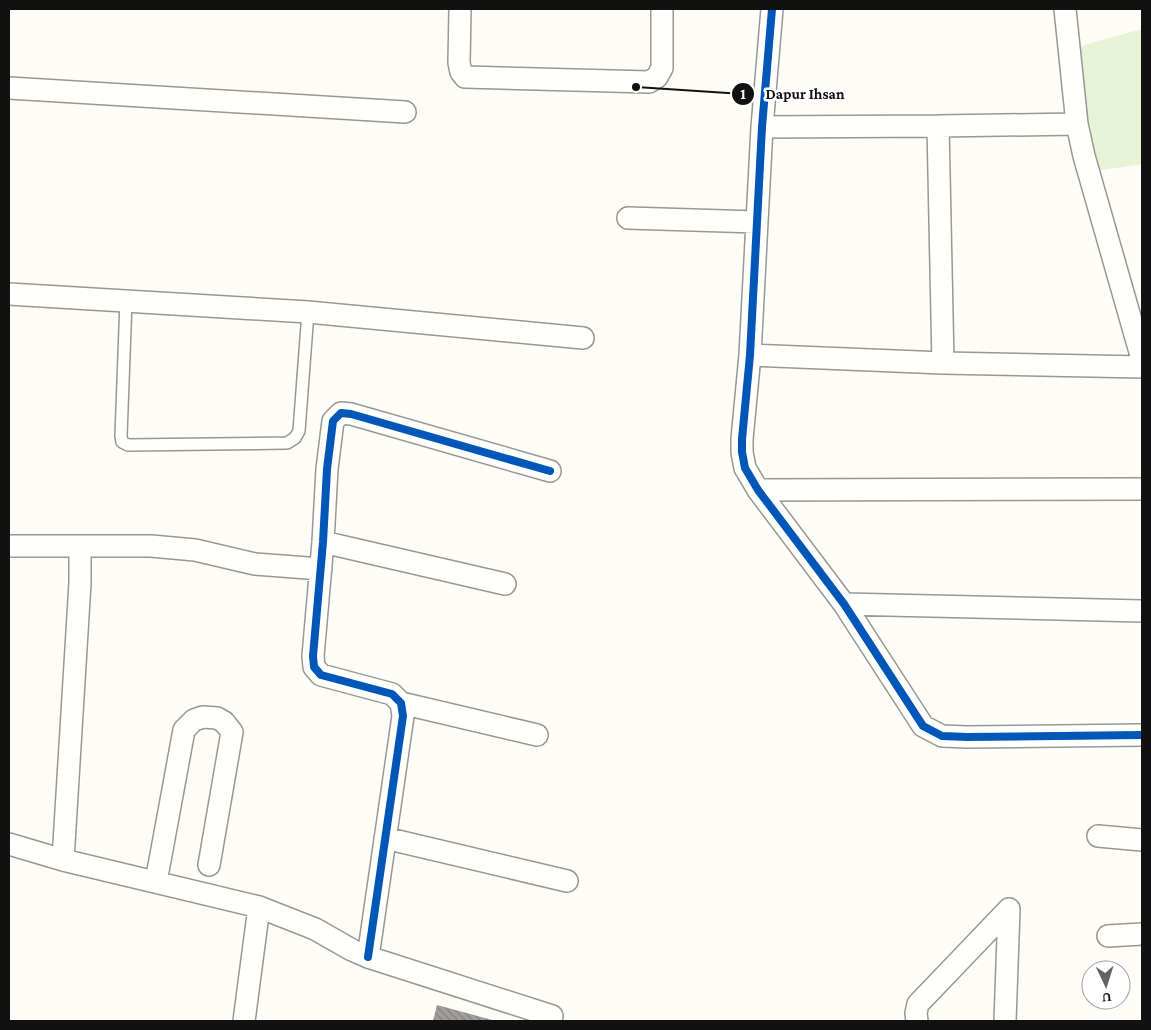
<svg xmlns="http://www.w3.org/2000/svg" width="1151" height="1030" font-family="'Crimson Pro',serif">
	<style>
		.grass { fill: #e7f3d7 }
		.building { fill: url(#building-back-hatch) }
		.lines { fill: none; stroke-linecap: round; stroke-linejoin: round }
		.service-casing { stroke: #979795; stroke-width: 14 }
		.minor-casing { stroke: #979795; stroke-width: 24 }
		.service { stroke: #fffffe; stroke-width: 11 }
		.minor { stroke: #fffffe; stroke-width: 21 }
		.cycleway-casing { stroke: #fff; stroke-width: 11 }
		.cycleway { stroke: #0057b8; stroke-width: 8 }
		.leader { fill: none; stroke: #111; stroke-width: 2 }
		.callout-dot { fill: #111; stroke: #fff; stroke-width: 2 }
		.mark-label { font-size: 15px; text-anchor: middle; font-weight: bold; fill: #fff }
		.callout-label { font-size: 15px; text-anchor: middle; font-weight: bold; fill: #111; stroke: #fff; stroke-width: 5; stroke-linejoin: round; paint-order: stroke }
	</style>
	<defs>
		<pattern id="building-back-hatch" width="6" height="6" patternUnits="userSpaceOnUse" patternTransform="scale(1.25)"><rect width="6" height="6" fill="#a19f9c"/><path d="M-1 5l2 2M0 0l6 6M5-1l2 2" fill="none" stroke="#82807e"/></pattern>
	</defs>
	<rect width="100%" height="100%" fill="#fdfcf7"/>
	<path class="grass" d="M1142 29V164L1096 171 1074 48Z"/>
	<path class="building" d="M437 1005 496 1021H433Z"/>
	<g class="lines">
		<defs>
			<path id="service" d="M126 301 121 436 122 442 128 445 287 443 295 438 299 431 308 312"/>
			<path id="minor" d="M460 9 459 63 461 72 465 77 649 82 657 77 662 68V9
				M772 9 762 127 750 355 742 439V452L745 468 758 490 844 604 923 726 942 736 967 737 1142 735
				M1065 9 1077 124 1084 156 1142 359
				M9 88 405 112
				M938 126 943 363
				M762 127 938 126 1077 124
				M628 218 757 222
				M9 294 308 312 583 338
				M750 355 943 363 1142 367
				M758 490 1142 489
				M323 542 505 584
				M9 546H80V583L63 860
				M80 546H151L195 550 255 564 321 569
				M844 604 1142 611
				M401 703 537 735
				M1098 836 1142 840
				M385 838 567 881
				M9 844 63 860 259 907 315 929 352 950 368 957 552 1016
				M156 882 184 730 194 720 203 717 217 718 224 722 232 732 209 865
				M1108 936 1142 934
				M368 957 403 716 401 703 392 694 321 675 314 667 313 656 323 542 327 469 333 421 341 413 351 414 550 471
				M244 1021 259 907
				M917 1021 916 1013 918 1004 1009 909
				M1005 1021 1009 909"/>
		</defs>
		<use href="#service" class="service-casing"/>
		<use href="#minor" class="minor-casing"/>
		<use href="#service" class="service"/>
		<use href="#minor" class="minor"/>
		<defs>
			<path id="cycleway" d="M772 9 762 127 750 355 742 439V452L745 468 758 490 844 604 923 726 942 736 967 737 1142 735
				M368 957 403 716 401 703 392 694 321 675 314 667 313 656 323 542 327 469 333 421 341 413 351 414 550 471"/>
		</defs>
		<use href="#cycleway" class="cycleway-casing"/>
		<use href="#cycleway" class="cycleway"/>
	</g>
	<path class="leader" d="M636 87L743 94"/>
	<g class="callout-dot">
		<circle cx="636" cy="87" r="5"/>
		<circle cx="743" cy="94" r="12"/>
	</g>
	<g class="mark-label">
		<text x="743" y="99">1</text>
	</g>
	<g class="callout-label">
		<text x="805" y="99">Dapur Ihsan</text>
	</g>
	<rect width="1151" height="1030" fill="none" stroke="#111111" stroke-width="20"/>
	<g transform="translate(1106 985) rotate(176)"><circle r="24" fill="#ffffff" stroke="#a0a0a0"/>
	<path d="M0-4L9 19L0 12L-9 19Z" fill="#646362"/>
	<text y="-8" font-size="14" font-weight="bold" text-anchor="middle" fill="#111111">U</text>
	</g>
</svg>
